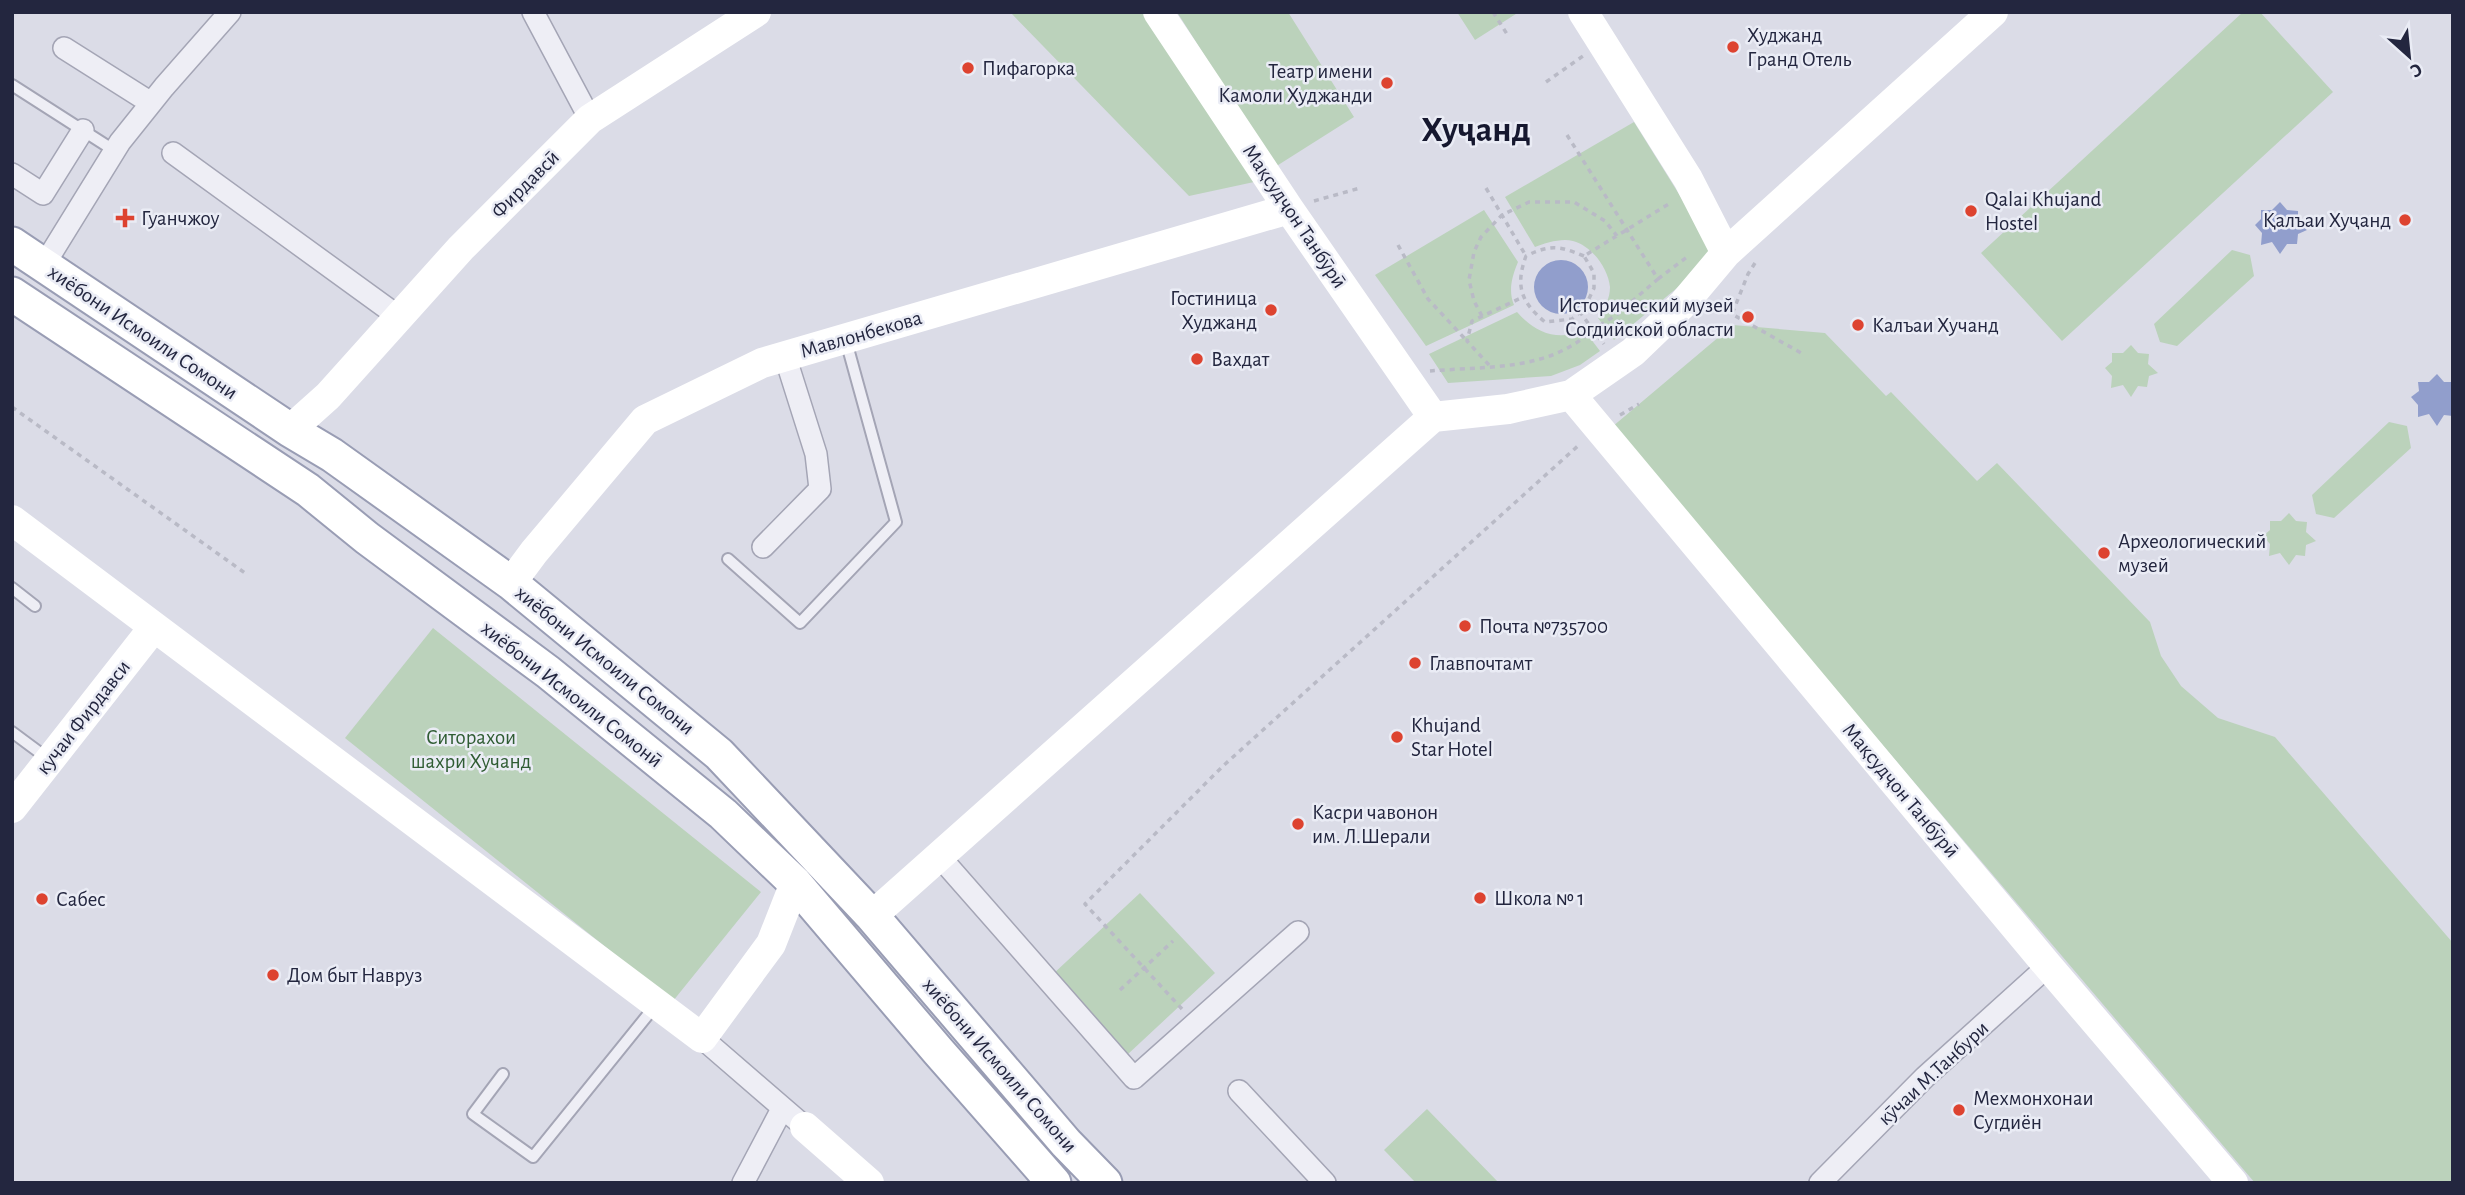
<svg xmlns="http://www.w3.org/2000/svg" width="2465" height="1195" font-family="'Alegreya Sans',sans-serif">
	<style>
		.green { fill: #bbd2bb }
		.water { fill: #919ecc }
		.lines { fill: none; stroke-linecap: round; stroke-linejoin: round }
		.lane-casing { stroke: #a4a5b5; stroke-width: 14 }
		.street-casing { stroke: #a4a5b5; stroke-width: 24 }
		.primary-casing { stroke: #999db4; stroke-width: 37 }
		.path { stroke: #b9bac6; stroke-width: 3.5; stroke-dasharray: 5 5; stroke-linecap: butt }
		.lane { stroke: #eeeef5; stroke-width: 10 }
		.street { stroke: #eeeef5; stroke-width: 21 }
		.secondary { stroke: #fff; stroke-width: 30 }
		.primary { stroke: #fff; stroke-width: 33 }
		.poi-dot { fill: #dd4330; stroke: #eaecf5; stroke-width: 2.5 }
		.labels { text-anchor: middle; stroke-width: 5; stroke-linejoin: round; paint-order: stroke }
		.poi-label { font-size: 21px; fill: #23263f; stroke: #eaecf5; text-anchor: start }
		.street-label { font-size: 21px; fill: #23263f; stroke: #eaecf5 }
		.park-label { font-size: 21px; fill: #2f5c33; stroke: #eaecf5 }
		.town-label { font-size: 35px; font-weight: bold; fill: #16182f; stroke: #eaecf5 }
	</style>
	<rect width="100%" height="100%" fill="#dbdce7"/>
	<path class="green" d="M1010 12H1160L1268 179 1189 196Z
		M1177 12H1288L1354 117 1275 167Z
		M1457 12H1519L1475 40Z
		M2243 12H2260L2333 92 2062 341 1981 253Z
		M1634 122 1707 239 1709 257 1706 264 1614 340 1598 318C1604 309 1610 299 1610 287 1608 268 1592 246 1573 241 1561 238 1546 243 1535 247L1505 197Z
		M1484 210 1518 262C1512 276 1508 291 1514 305L1426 346 1375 275Z
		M2232 250 2250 255 2254 276 2177 346 2160 342 2154 324Z
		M1517 312C1535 333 1558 342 1584 330L1600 351 1580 365 1551 376 1448 383 1429 354Z
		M1733 325 1825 333 1886 396 1891 392 1977 481 1997 463 2150 622 2161 656 2181 686 2218 718 2275 737 2453 943V1183H2255L1612 427Z
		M2131 345 2138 353 2149 354 2148 364 2158 373 2149 376 2147 387 2138 386 2131 397 2123 385 2111 388 2112 376 2105 368 2112 362V353H2123Z
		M2389 422 2407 426 2411 448 2334 518 2316 514 2312 495Z
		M2289 513 2296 521 2307 522 2306 532 2316 541 2306 545 2305 556 2296 555 2289 565 2280 553 2269 556 2270 544 2263 536 2270 530V521H2281Z
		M433 628 761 892 673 1001 345 738Z
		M1140 893 1215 973 1127 1055 1052 975Z
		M1427 1109 1499 1183H1416L1384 1150Z"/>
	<path class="water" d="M2280 202 2287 210 2298 211V221L2307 230 2298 234 2297 244H2287L2280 254 2272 242 2261 245 2262 233 2255 225 2261 219V210H2272Z
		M1534 287a27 27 0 1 1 54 0a27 27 0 1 1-54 0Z
		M2437 374 2444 382H2453V416L2444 415 2437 426 2429 414 2418 417V405L2411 397 2419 391 2418 382H2429Z"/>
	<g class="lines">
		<defs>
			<path id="lane" d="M12 85 115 151
				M728 559 800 623 896 522 846 341
				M12 588 35 606
				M12 732 47 758
				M503 1074 473 1114 533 1157 655 1006"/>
			<path id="street" d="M533 12 590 119
				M64 48 151 103
				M173 153 399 317
				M12 174 43 194 83 130
				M44 265 120 142 164 87 230 12
				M763 547 820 489 816 454 785 356
				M939 856 1134 1078 1298 932
				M702 1038 805 1127
				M1239 1091 1325 1183
				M743 1183 782 1109
				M1820 1183 1925 1077 2048 966"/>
			<path id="primary" d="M12 244 290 430 332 455 511 583 719 754 872 916 1066 1143 1105 1183
				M12 294 308 490 367 538 548 672 723 814 795 883 938 1051 1054 1183"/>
		</defs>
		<use href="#lane" class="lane-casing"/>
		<use href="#street" class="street-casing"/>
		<use href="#primary" class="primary-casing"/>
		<path class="path" d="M1493 12 1507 34
			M1546 82 1583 56
			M1567 135 1658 279 1616 315 1593 330 1604 344
			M1486 188 1526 256
			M1314 201 1360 188
			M1398 245 1428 299 1467 341
			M1584 256C1559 246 1551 244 1526 256 1515 286 1521 302 1545 322L1572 319 1584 309 1594 288V273L1584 256 1672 202
			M1755 263 1748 274 1732 314 1803 354
			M1658 279 1687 257
			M1482 316 1474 301 1469 280 1474 252 1481 237 1502 215 1529 202H1574L1605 221 1617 236
			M1489 365 1467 341 1472 321 1523 297
			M1430 371C1476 367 1531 370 1571 346 1579 342 1586 335 1593 330L1580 312
			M12 407 245 573
			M1620 415 1639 404
			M1120 990 1173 941
			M1182 1009 1085 904 1223 766 1580 444"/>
		<use href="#lane" class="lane"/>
		<use href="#street" class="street"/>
		<path class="secondary" d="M1158 12 1289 209 1433 417
			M1583 12 1688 179 1726 253
			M1571 395 2048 966 2233 1183
			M290 430 328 396 461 248 590 119 756 12
			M12 520 702 1038 771 944 795 883
			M511 583 534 552 645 420 762 363 1289 209
			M12 808 154 627
			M872 916 1433 417 1508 409 1571 395 1633 352 1684 303 1726 253 1993 12
			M805 1127 869 1183"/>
		<use href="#primary" class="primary"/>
	</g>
	<g class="poi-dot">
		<circle cx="1733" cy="47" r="7"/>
		<circle cx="968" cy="68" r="7"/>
		<circle cx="1387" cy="83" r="7"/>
		<circle cx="1971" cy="211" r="7"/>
		<path d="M121.5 207.5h7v7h7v7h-7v7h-7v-7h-7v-7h7z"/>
		<circle cx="2405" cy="220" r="7"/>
		<circle cx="1271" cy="310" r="7"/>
		<circle cx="1748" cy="317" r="7"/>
		<circle cx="1858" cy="325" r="7"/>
		<circle cx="1197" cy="359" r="7"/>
		<circle cx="2104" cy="553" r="7"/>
		<circle cx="1465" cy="626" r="7"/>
		<circle cx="1415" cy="663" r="7"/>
		<circle cx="1397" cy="737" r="7"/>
		<circle cx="1298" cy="824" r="7"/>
		<circle cx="1480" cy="898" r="7"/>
		<circle cx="42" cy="899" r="7"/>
		<circle cx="273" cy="975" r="7"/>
		<circle cx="1959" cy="1110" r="7"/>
	</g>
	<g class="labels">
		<g class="poi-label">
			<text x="1747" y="42">Худжанд<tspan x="1747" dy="24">Гранд Отель</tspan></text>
			<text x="982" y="75">Пифагорка</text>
			<text x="1373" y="78" text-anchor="end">Театр имени<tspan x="1373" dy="24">Камоли Худжанди</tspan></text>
			<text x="1985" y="206">Qalai Khujand<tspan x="1985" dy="24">Hostel</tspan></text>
			<text x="141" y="225">Гуанчжоу</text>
			<text x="2391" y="227" text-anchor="end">Қалъаи Хуҷанд</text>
			<text x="1257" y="305" text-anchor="end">Гостиница<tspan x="1257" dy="24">Худжанд</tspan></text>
			<text x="1734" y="312" text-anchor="end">Исторический музей<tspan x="1734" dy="24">Согдийской области</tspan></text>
			<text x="1872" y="332">Калъаи Хучанд</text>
			<text x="1211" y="366">Вахдат</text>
			<text x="2118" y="548">Археологический<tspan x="2118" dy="24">музей</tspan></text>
			<text x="1479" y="633">Почта №735700</text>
			<text x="1429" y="670">Главпочтамт</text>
			<text x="1411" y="732">Khujand<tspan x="1411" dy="24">Star Hotel</tspan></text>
			<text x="1312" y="819">Касри чавонон<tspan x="1312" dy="24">им. Л.Шерали</tspan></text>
			<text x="1494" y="905">Школа № 1</text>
			<text x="56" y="906">Сабес</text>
			<text x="287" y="982">Дом быт Навруз</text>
			<text x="1973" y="1105">Мехмонхонаи<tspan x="1973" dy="24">Сугдиён</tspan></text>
		</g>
		<g class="street-label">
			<text transform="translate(525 184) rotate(-45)" y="7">Фирдавсӣ</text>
			<text transform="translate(1295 216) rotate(56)" y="7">Мақсудҷон Танбӯрӣ</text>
			<text transform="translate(143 332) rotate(34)" y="7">хиёбони Исмоили Сомони</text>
			<text transform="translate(861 334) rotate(-16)" y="7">Мавлонбекова</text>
			<text transform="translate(605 660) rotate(39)" y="7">хиёбони Исмоили Сомони</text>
			<text transform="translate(572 694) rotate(38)" y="7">хиёбони Исмоили Сомонӣ</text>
			<text transform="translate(83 717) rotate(-52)" y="7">кучаи Фирдавси</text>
			<text transform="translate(1901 790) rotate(50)" y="7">Мақсудҷон Танбӯрӣ</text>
			<text transform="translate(1000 1065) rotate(49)" y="7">хиёбони Исмоили Сомони</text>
			<text transform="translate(1933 1073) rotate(-43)" y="7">кӯчаи М.Танбури</text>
		</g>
		<g class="park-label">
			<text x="471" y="744">Ситорахои<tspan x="471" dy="24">шахри Хучанд</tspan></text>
		</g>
		<g class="town-label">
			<text x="1476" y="141">Хуҷанд</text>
		</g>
	</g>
	<rect width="2465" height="1195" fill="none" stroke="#23263f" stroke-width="28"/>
	<g transform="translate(2409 56) rotate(153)" stroke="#eaecf5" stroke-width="5" paint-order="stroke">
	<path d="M0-5L12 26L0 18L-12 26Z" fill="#23263f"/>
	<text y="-10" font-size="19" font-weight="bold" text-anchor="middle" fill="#23263f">С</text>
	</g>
</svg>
